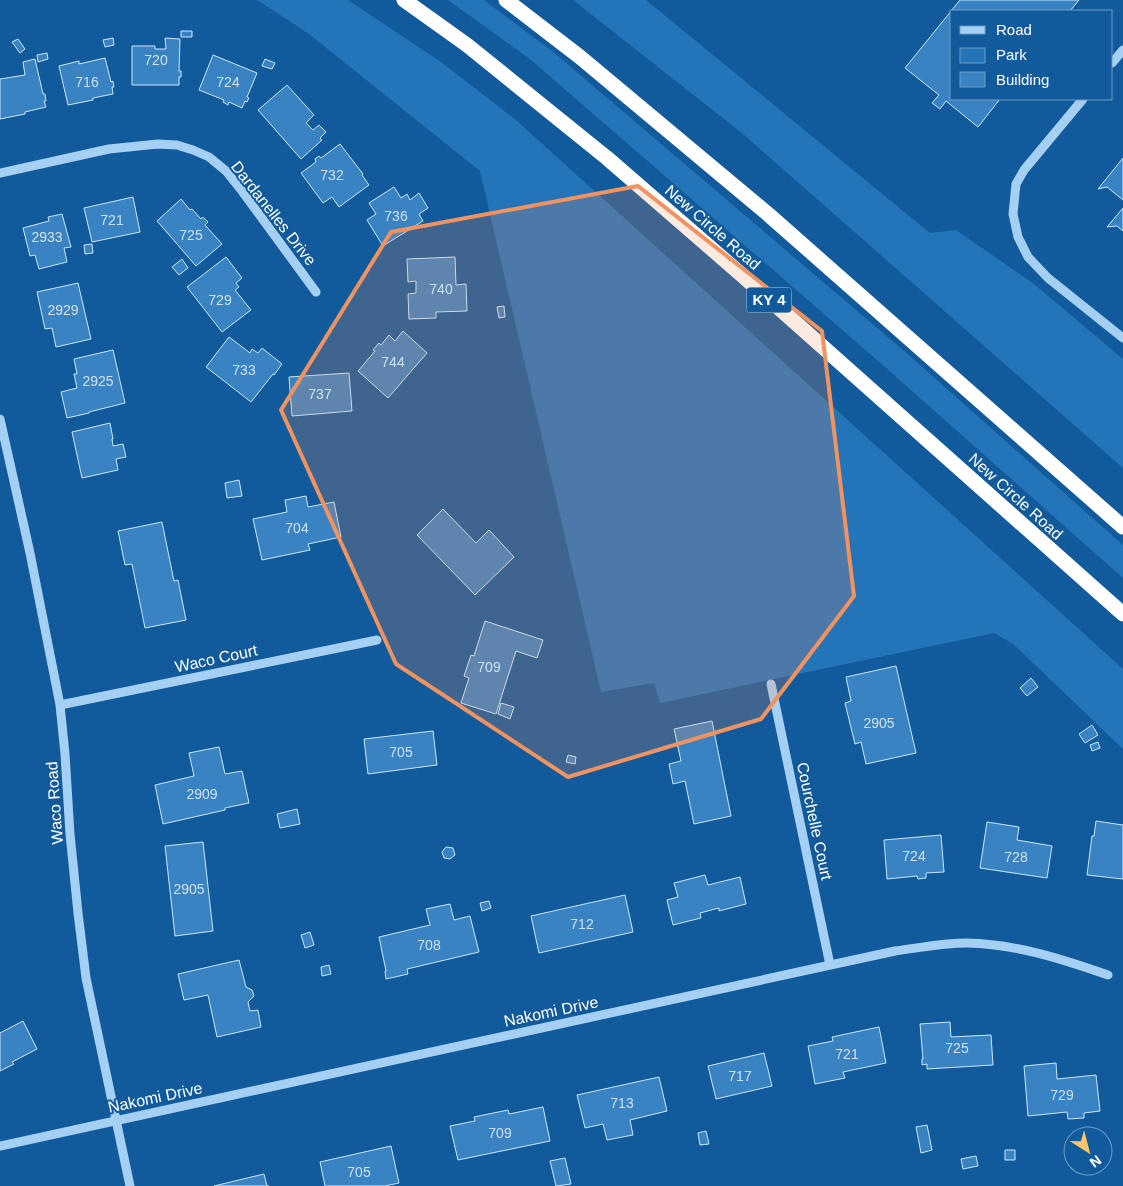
<svg xmlns="http://www.w3.org/2000/svg" width="1123" height="1186" font-family="Helvetica,sans-serif">
	<style>
		.green { fill: #2474b9 }
		.building { fill: #3a83c2; stroke: #cde8fe }
		.lines { fill: none; stroke-linecap: round; stroke-linejoin: round }
		.minor { stroke: #a5d0f4; stroke-width: 9 }
		.highway { stroke: #fff; stroke-width: 15 }
		.marked { fill: #f09361; fill-opacity: 0.2; stroke: #f09361; stroke-width: 4; stroke-linejoin: round }
		.labels { text-anchor: middle; stroke-width: 4; stroke-linejoin: round; paint-order: stroke }
		.number-label { font-size: 14px; fill: #cee0f0 }
		.shield { fill: #115a9b; stroke: #b8cee1; stroke-width: 1 }
		.shield-label { font-size: 15px; font-weight: bold; fill: #fff }
		.street-label { font-size: 16px; fill: #fff; stroke: #115a9b }
	</style>
	<rect width="100%" height="100%" fill="#115a9b"/>
	<path class="green" d="M257 0H348L441 62 516 120 1123 669V749L1013 644 994 633 660 703 654 683 601 692 480 171 309 34Z
		M448 0H484L552 51 903 350 1123 545V578L885 367 531 60Z
		M573 0H646L930 233 956 230 1034 284 1123 359V468L743 134Z"/>
	<path class="building" d="M960 0H1079L1070 11H952V99H1000L978 127 946 101 940 109 932 103 939 95 905 68Z
		M181 31H192V37H181Z
		M113 38 114 45 105 47 103 40Z
		M165 38 180 39 179 71H181V77H179V85H132V46H155V49H166Z
		M18 39 25 49 20 53 12 42Z
		M47 53 48 59 38 62 37 55Z
		M213 55 257 73 247 97 249 98 247 102 245 101 242 108 229 102 228 105 223 102 224 100 199 90Z
		M105 58 111 82 113 81 114 87H112L113 94 93 98V100L68 105 59 66 79 61V64Z
		M35 59 43 94H45L46 101H44L46 107 25 112V114L0 119V79L25 75 23 62Z
		M265 59 275 63 272 69 262 66Z
		M287 85 314 115 306 123 313 130 319 125 326 132 320 138 322 140 301 159 258 110Z
		M340 144 363 174 362 175 369 185 339 207 332 197 323 203 301 173 316 162 315 159 319 156 321 158Z
		M1123 158V200L1107 187 1098 189Z
		M394 187 401 198 407 194 410 200 419 193 428 208 419 214 423 221 383 246 367 220 376 214 369 203Z
		M133 197 140 232 92 242 84 208Z
		M181 199 190 210 192 209 201 219 203 217 208 222 205 225 222 244 196 266 157 221Z
		M1123 208V231L1117 226 1107 227Z
		M62 214 71 247 64 248 67 262 39 269 35 255 30 256 23 228 49 221 48 217Z
		M92 244 93 253 85 254 84 245Z
		M226 257 242 278 236 283 239 287 235 290 251 310 222 332 187 287Z
		M455 257 456 285 466 284 467 311 436 312V318L409 319 408 294 416 293V281L408 282 407 259Z
		M182 259 188 268 179 275 172 267Z
		M78 283 91 339 56 347 52 328 45 329 37 292Z
		M504 306 505 317 499 318 497 307Z
		M403 331 427 353 388 398 358 371 375 351 373 350 379 343 381 345 389 335 395 341Z
		M229 337 250 353 252 349 258 353 262 348 282 364 274 375 273 374 251 402 206 367Z
		M113 350 125 403 89 412V413L67 418 61 392 77 388 74 374H77L74 359Z
		M349 373 352 411 292 416 289 377Z
		M110 423 113 439H112L113 446 123 444 126 457 116 459 118 470 82 478 72 432Z
		M239 480 242 496 227 498 225 483Z
		M306 496 308 507 334 502 341 537 308 544 310 550 262 560 253 519 287 512 285 500Z
		M443 509 476 543 489 530 514 557 475 595 417 535Z
		M162 522 174 581 178 580 186 620 145 628 132 564 125 565 118 531Z
		M485 621 543 640 537 658 516 651 496 714 461 703 469 678 464 676 471 655 474 656Z
		M896 666 916 753 866 764 861 742 855 744 845 703 851 701 846 677Z
		M1031 678 1038 687 1027 696 1020 688Z
		M501 703 514 707 510 719 498 714Z
		M712 721 731 816 694 824 685 781 673 784 669 764 681 761 674 729Z
		M1092 725 1098 735 1085 743 1079 734Z
		M433 731 437 765 368 774 364 739Z
		M1098 742 1100 748 1092 751 1090 745Z
		M219 747 225 774 242 771 249 803 225 808V810L163 824 155 785 194 776 189 753Z
		M568 755 576 757 575 764 566 762Z
		M297 809 300 824 280 828 277 814Z
		M1096 821 1123 825V879L1087 875 1092 836H1094Z
		M987 822 1019 827 1017 840 1052 846 1047 878 980 868Z
		M941 835 944 872 926 873V878L918 879 917 876 887 879 884 840Z
		M203 842 213 931 175 936 165 846Z
		M446 847 453 848 455 855 450 859 444 858 442 852Z
		M705 875 708 885 740 877 746 904 719 911V908L700 913 701 918 673 925 667 900 678 897 674 883Z
		M625 895 633 932 539 953 531 916Z
		M489 901 491 908 482 911 480 903Z
		M450 904 454 920 470 916 479 952 407 969 408 974 386 979 385 971H386L379 937 430 925 426 909Z
		M310 932 314 945 305 948 301 935Z
		M239 960 246 987 252 990 254 996 248 1002 250 1011 258 1010 261 1027 217 1037 208 995 184 1000 178 974Z
		M329 965 331 974 322 976 321 967Z
		M23 1021 37 1049 12 1062 14 1064 0 1071V1033Z
		M950 1022 951 1037 991 1035 993 1065 927 1069V1064L922 1065V1059H923L920 1024Z
		M879 1027 886 1063 843 1072 845 1078 815 1084 808 1046 833 1041 832 1037Z
		M764 1053 772 1086 716 1099 708 1066Z
		M1056 1063 1057 1079 1096 1075 1100 1111 1084 1113V1118L1068 1119 1067 1112 1028 1116 1024 1066Z
		M659 1077 667 1111 630 1120 633 1135 607 1140 603 1124 585 1128 577 1095Z
		M543 1107 550 1141 458 1160 450 1126 475 1121 474 1117 508 1110 509 1114Z
		M927 1125 932 1150 921 1153 916 1127Z
		M706 1131 709 1144 700 1145 698 1133Z
		M391 1146 399 1183 385 1186H325L320 1162Z
		M1005 1150H1015V1160H1005Z
		M976 1156 978 1166 963 1169 961 1159Z
		M565 1158 571 1184 556 1186 550 1161Z
		M264 1174 267 1186H269H214Z"/>
	<g class="lines">
		<path class="minor" d="M1112 63 1123 50
			M1083 99 1024 170 1016 184 1013 214 1018 237 1028 257 1048 278 1123 338
			M0 173 109 149 158 144 177 145 193 150 209 157 226 171 242 191 316 292
			M0 419 30 553 60 705 65 754 70 834 78 913 86 978 130 1186
			M771 684 830 965
			M60 705 377 640
			M0 1146 895 951C918 948 943 943 967 943 1016 944 1062 959 1108 975"/>
		<path class="highway" d="M404 0 467 45 607 158 743 276 1123 614
			M506 0 580 57 769 215 1123 527"/>
	</g>
	<path class="marked" d="M638 186 822 331 854 596 761 719 568 777 396 664 281 410 391 232Z"/>
	<g class="labels">
		<g class="number-label">
			<text x="156" y="65">720</text>
			<text x="87" y="87">716</text>
			<text x="228" y="87">724</text>
			<text x="332" y="180">732</text>
			<text x="396" y="221">736</text>
			<text x="112" y="225">721</text>
			<text x="191" y="240">725</text>
			<text x="47" y="242">2933</text>
			<text x="441" y="294">740</text>
			<text x="220" y="305">729</text>
			<text x="63" y="315">2929</text>
			<text x="393" y="367">744</text>
			<text x="244" y="375">733</text>
			<text x="98" y="386">2925</text>
			<text x="320" y="399">737</text>
			<text x="297" y="533">704</text>
			<text x="489" y="672">709</text>
			<text x="879" y="728">2905</text>
			<text x="401" y="757">705</text>
			<text x="202" y="799">2909</text>
			<text x="914" y="861">724</text>
			<text x="1016" y="862">728</text>
			<text x="189" y="894">2905</text>
			<text x="582" y="929">712</text>
			<text x="429" y="950">708</text>
			<text x="957" y="1053">725</text>
			<text x="847" y="1059">721</text>
			<text x="740" y="1081">717</text>
			<text x="1062" y="1100">729</text>
			<text x="622" y="1108">713</text>
			<text x="500" y="1138">709</text>
			<text x="359" y="1177">705</text>
		</g>
		<rect class="shield" x="746.5" y="287.5" width="45" height="25" rx="4"/>
		<g class="shield-label">
			<text x="769" y="305">KY 4</text>
		</g>
		<g class="street-label">
			<text transform="translate(274 213) rotate(52)" y="6">Dardanelles Drive</text>
			<text transform="translate(713 227) rotate(41)" y="6">New Circle Road</text>
			<text transform="translate(1016 496) rotate(42)" y="6">New Circle Road</text>
			<text transform="translate(216 658) rotate(-12)" y="6">Waco Court</text>
			<text transform="translate(54 803) rotate(-94)" y="6">Waco Road</text>
			<text transform="translate(815 821) rotate(78)" y="6">Courchelle Court</text>
			<text transform="translate(551 1011) rotate(-12)" y="6">Nakomi Drive</text>
			<text transform="translate(155 1097) rotate(-12)" y="6">Nakomi Drive</text>
		</g>
	</g>
	<rect x="950" y="10" width="162" height="90" fill="#115a9b" stroke="#709cc3"/>
	<rect x="960" y="26" width="25" height="8" fill="#a5d0f4" stroke="#709cc3"/>
	<text x="996" y="35" font-size="15" fill="#ffffff">Road</text>
	<rect x="960" y="48" width="25" height="15" fill="#2474b9" stroke="#709cc3"/>
	<text x="996" y="60" font-size="15" fill="#ffffff">Park</text>
	<rect x="960" y="72" width="25" height="15" fill="#3a83c2" stroke="#709cc3"/>
	<text x="996" y="85" font-size="15" fill="#ffffff">Building</text>
	<g transform="translate(1088 1151) rotate(144)"><circle r="24" fill="#115a9b" stroke="#709cc3"/>
	<path d="M0-4L9 19L0 12L-9 19Z" fill="#ffc668"/>
	<text y="-8" font-size="14" font-weight="bold" text-anchor="middle" fill="#ffffff">N</text>
	</g>
</svg>
